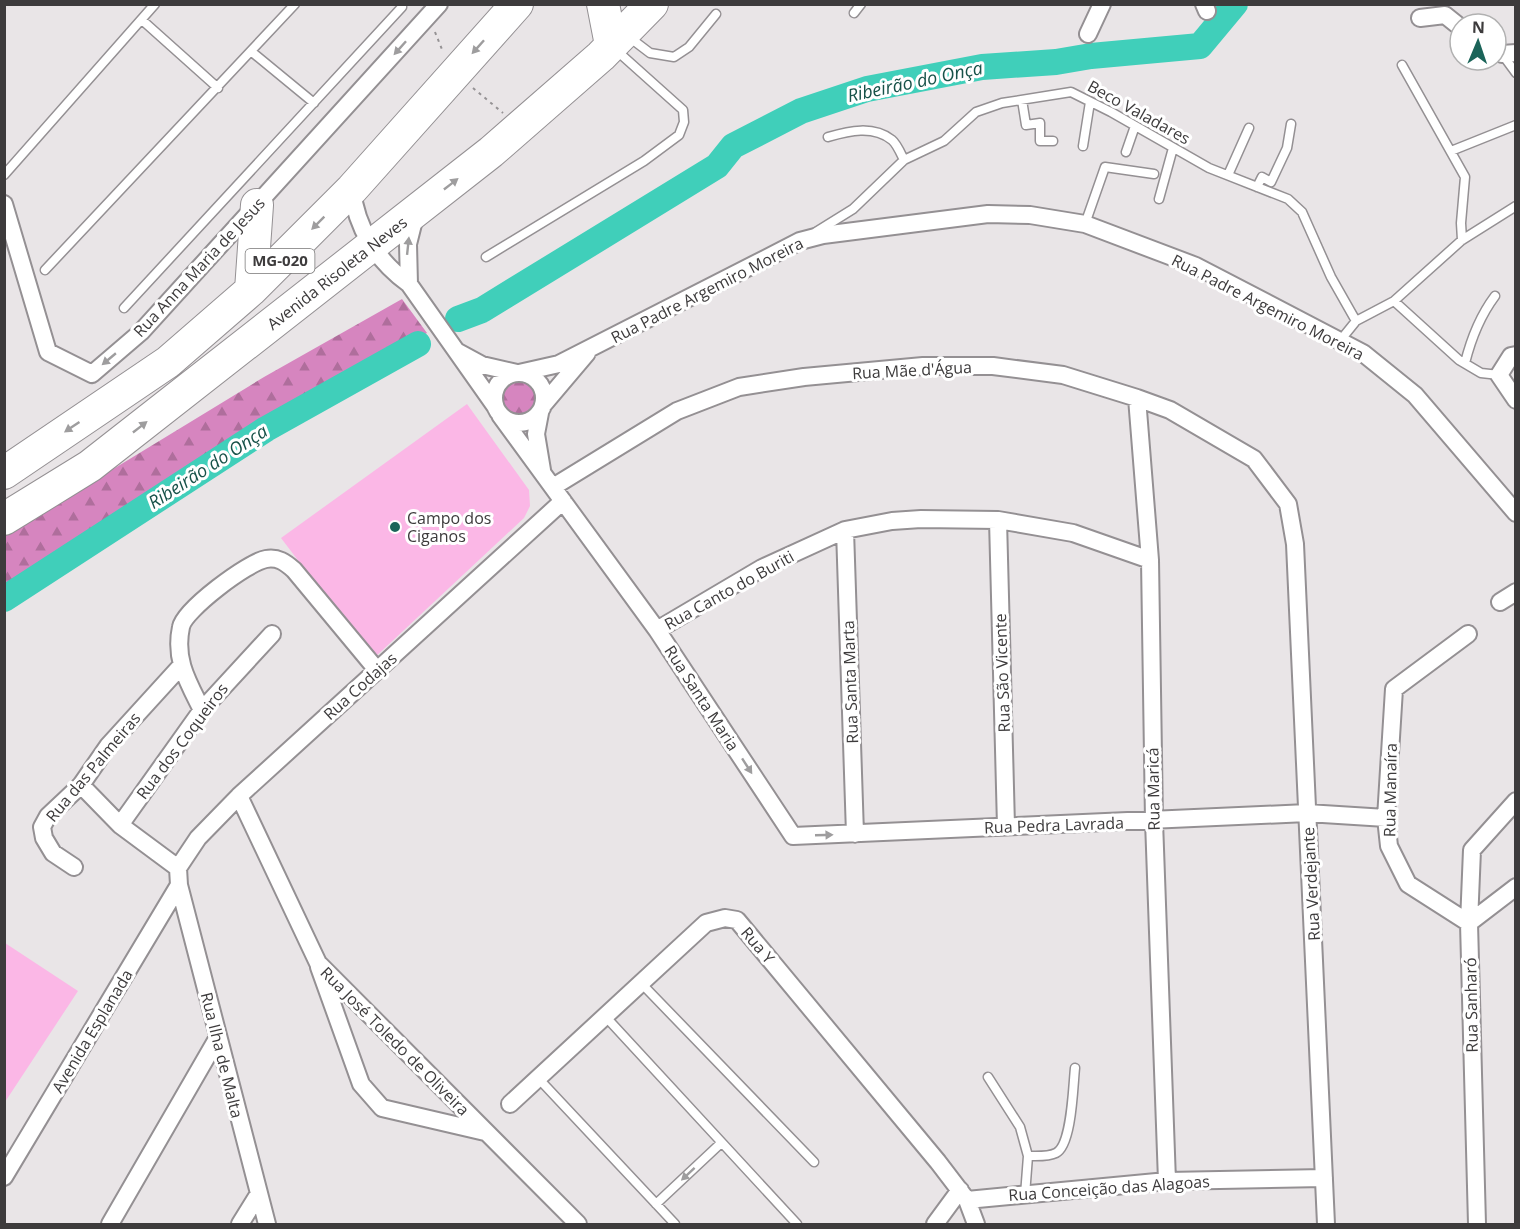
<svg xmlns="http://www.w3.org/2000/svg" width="1520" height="1229" font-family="'Open Sans',sans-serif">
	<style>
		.green { fill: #fbb7e6 }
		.forest { fill: url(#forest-firs) }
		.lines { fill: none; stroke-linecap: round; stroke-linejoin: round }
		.river { stroke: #40cfba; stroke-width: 26 }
		.lane-casing { stroke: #949093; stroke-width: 11 }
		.street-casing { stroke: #949093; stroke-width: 20 }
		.highway-casing { stroke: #949093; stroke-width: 34 }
		.path { stroke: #959294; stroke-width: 2; stroke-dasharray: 3 4.5; stroke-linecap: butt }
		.lane { stroke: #fff; stroke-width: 8 }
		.street { stroke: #fff; stroke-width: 16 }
		.highway { stroke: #fff; stroke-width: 32 }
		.oneway { fill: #9e9d9e }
		.poi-dot { fill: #1b6459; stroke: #fff; stroke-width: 2 }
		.labels { text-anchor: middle; stroke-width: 6; stroke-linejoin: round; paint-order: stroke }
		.shield { fill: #fff; stroke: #777676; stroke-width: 1.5 }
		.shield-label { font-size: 15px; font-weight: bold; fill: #3d3b3c }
		.street-label { font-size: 16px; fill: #3d3b3c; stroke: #fff }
		.poi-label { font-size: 16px; fill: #3d3b3c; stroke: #fff; text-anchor: start }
		.water-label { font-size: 18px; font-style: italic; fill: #175249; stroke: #fff }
	</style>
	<defs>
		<pattern id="forest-firs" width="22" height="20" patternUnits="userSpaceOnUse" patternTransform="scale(1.5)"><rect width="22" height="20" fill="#d685bf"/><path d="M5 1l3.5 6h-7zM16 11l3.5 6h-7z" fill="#af6e9c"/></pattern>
	</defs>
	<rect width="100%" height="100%" fill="#e9e5e7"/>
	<path class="green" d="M467 404 529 490 530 506 524 518 373 659 281 538Z
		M5 943 78 991 5 1102Z"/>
	<path class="forest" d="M402 299 427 333 310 400 5 593V535L264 377Z
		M499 398a20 20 0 1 1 40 0a20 20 0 1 1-40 0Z"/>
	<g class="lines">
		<path class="river" d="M458 319 482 310 717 166 733 146 801 111 867 89 982 67 1056 62 1091 56 1200 46 1235 4
			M4 599 266 429 418 344"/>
		<defs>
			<path id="lane" d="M854 13 861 4
				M142 20 218 88
				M629 37 650 53 674 57 689 47 716 14
				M252 52 314 103
				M1502 54 1516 73
				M1402 65 1465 177 1461 223 1462 240
				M1022 100 1026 125 1040 123V141H1053
				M828 137C849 131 873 125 892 140 897 144 901 154 904 160
				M1083 146 1090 102
				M1451 151 1516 125
				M1126 152 1135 126
				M4 175 155 4
				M1228 175 1249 128
				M1257 187 1262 177 1271 182 1287 148 1291 124
				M1159 199 1173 148
				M1085 224 1105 167 1154 174
				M816 232 853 209 904 160 944 141 976 112 1002 103 1071 92 1111 112 1209 168 1288 199 1302 212 1331 277 1356 321
				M486 257 644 161 679 135 684 122 683 110 616 50
				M45 270 295 4
				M1394 301 1459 360 1481 373 1499 375
				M124 308 402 7
				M1339 342 1356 321 1394 301 1462 240 1516 206
				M1465 363C1471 339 1480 316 1495 296
				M641 983 814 1162
				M605 1016 797 1224
				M988 1077 1020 1127 1028 1156 1025 1195
				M538 1078 675 1224
				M1028 1156C1037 1156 1048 1157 1056 1153 1072 1145 1073 1086 1075 1068
				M656 1204 720 1144"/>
			<path id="street" d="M1204 4 1207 11
				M1420 18 1445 15 1460 27
				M1088 34 1102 4
				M1496 50 1502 54 1516 53
				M352 189C356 228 377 261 409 284
				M4 204 48 352 92 374 141 332 439 4
				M415 216 408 244 409 284 495 406
				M458 352 482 365 517 373
				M1516 355 1511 356 1499 375 1516 400
				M494 398a25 25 0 1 1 50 0a25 25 0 1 1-50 0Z
				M519 373 559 364 800 241 823 235 988 214 1030 215 1085 224 1196 266 1363 353 1415 395 1516 513
				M1137 398 1150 560 1154 821 1167 1181
				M543 405 587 353
				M540 413 536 434 542 470
				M500 415 657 630 793 836 1307 813 1386 818
				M553 487 677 411 739 387 804 377 923 366H993L1063 375 1137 398 1170 410 1254 459 1288 504 1295 544 1326 1224
				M998 520 1006 826
				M845 530 855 834
				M1500 602 1516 592
				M657 630 762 568 845 530 892 521 921 519 998 520 1073 533 1150 560
				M1468 634 1394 689 1386 818 1389 846 1408 884 1469 923 1516 887
				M202 710C188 682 174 660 181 627 184 610 248 562 266 559 278 557 285 562 294 570L377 670
				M81 785 120 825 178 868
				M239 796 318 963 578 1224
				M120 825 202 710 272 634
				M74 867 53 853 44 838 42 827 48 816 81 785 108 746 180 667
				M319 967 361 1084 382 1108 485 1132
				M510 1104 706 923 725 918 737 920 938 1162 967 1200 976 1224
				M4 1177 179 885
				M967 1200 1167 1181 1324 1178
				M110 1224 217 1039
				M240 1224 258 1195
				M267 1224 179 885 178 868 198 838 239 796 563 501
				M935 1224 960 1190
				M1477 1224 1469 923 1472 850 1516 801"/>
			<path id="highway" d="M603 4 611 45
				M251 290 257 205
				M4 473 168 362 251 290 352 189 517 4
				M4 519 90 466 491 152 601 56 652 4"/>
		</defs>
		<use href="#lane" class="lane-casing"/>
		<use href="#street" class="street-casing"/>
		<use href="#highway" class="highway-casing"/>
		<path class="path" d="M435 32 443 52
			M473 88 503 113"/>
		<use href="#lane" class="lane"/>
		<use href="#street" class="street"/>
		<use href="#highway" class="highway"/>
	</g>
	<defs><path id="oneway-solid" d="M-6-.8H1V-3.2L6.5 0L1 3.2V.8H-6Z" transform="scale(1.5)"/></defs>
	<g class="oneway">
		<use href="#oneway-solid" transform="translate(478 47) rotate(132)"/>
		<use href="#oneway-solid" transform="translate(400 48) rotate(132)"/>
		<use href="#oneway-solid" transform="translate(451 184) rotate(-38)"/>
		<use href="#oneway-solid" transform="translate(318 223) rotate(135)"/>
		<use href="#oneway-solid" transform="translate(408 246) rotate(-84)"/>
		<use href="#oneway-solid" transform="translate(109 359) rotate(140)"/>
		<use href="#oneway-solid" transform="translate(72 427) rotate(146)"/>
		<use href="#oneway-solid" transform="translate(140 427) rotate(-38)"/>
		<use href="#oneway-solid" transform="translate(747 766) rotate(57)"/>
		<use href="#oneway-solid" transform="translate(824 835) rotate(-2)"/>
		<use href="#oneway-solid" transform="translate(688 1174) rotate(137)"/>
	</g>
	<circle class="poi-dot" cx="395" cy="527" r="6"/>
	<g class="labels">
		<rect class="shield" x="245.5" y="249" width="69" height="24" rx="4.5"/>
		<g class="shield-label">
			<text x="280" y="266">MG-020</text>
		</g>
		<g class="street-label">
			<text transform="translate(1139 112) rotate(29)" y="6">Beco Valadares</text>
			<text transform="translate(199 267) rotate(-47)" y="6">Rua Anna Maria de Jesus</text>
			<text transform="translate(337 273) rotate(-38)" y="6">Avenida Risoleta Neves</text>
			<text transform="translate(707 290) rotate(-27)" y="6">Rua Padre Argemiro Moreira</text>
			<text transform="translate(1268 307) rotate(27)" y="6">Rua Padre Argemiro Moreira</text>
			<text transform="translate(912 370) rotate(-3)" y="6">Rua Mãe d'Água</text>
			<text transform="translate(729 590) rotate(-29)" y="6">Rua Canto do Buriti</text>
			<text transform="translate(1002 673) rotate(-92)" y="6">Rua São Vicente</text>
			<text transform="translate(850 682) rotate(-92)" y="6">Rua Santa Marta</text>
			<text transform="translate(360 686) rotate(-42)" y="6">Rua Codajas</text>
			<text transform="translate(702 698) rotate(57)" y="6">Rua Santa Maria</text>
			<text transform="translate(182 741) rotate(-53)" y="6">Rua dos Coqueiros</text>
			<text transform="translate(93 767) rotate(-50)" y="6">Rua das Palmeiras</text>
			<text transform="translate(1153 789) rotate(-91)" y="6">Rua Maricá</text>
			<text transform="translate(1390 790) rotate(-89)" y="6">Rua Manaíra</text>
			<text transform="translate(1054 825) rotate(-2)" y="6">Rua Pedra Lavrada</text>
			<text transform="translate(1311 884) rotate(-93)" y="6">Rua Verdejante</text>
			<text transform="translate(758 945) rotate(50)" y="6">Rua Y</text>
			<text transform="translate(1471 1005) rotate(-91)" y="6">Rua Sanharó</text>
			<text transform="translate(92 1031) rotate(-59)" y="6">Avenida Esplanada</text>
			<text transform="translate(395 1041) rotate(45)" y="6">Rua José Toledo de Oliveira</text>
			<text transform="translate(222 1055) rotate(76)" y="6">Rua Ilha de Malta</text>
			<text transform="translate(1109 1188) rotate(-4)" y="6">Rua Conceição das Alagoas</text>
		</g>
		<g class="poi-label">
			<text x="407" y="524">Campo dos<tspan x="407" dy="18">Ciganos</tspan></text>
		</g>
		<g class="water-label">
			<text transform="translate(915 82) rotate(-12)" y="6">Ribeirão do Onça</text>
			<text transform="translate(208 467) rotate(-33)" y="6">Ribeirão do Onça</text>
		</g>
	</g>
	<rect width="1520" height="1229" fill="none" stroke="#3d3b3c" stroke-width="12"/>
	<g transform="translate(1478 42) rotate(2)"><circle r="28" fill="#ffffff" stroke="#b1b1b1" stroke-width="1.5"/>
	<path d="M0-4.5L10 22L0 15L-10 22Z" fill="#1b6459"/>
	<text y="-9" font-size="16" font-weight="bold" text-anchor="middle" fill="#3d3b3c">N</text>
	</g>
</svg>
